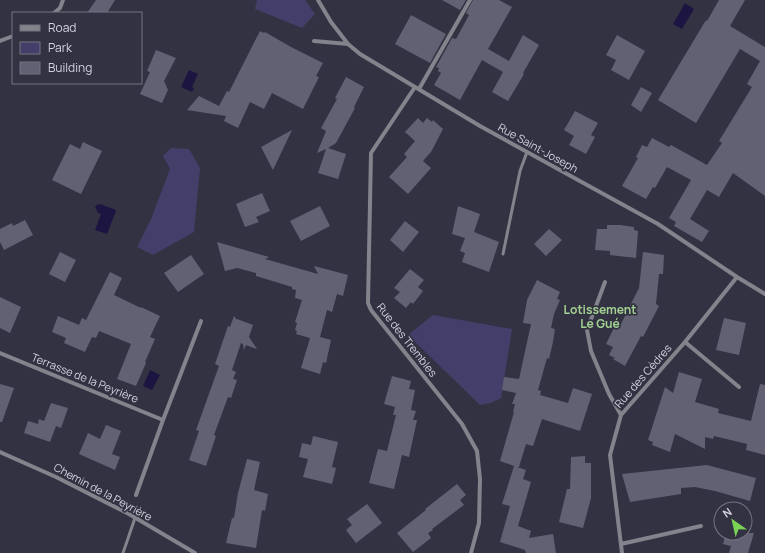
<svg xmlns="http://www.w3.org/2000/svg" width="765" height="553" font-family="Manrope,sans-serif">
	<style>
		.green { fill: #443f6a }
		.water { fill: #1d1541 }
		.building { fill: #626174 }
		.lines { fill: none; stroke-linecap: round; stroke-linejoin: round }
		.service { stroke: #83838c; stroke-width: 3 }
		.minor { stroke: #83838c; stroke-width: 4 }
		.labels { text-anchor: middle; stroke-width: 3.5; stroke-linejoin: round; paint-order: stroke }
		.street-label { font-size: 11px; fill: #d2d1dc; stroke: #333243 }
		.neighbourhood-label { font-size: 12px; font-weight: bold; fill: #a1d090; stroke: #333243 }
	</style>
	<rect width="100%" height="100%" fill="#333243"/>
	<path class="green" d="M257 0H305L315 14 302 28 255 9Z
		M171 148 189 149 200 168 194 232 153 255 137 247 151 219 170 169 163 156Z
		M433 315 512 329 501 398 491 403 480 405 408 335Z"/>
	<path class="water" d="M685 3 694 9 682 29 673 24Z
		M189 70 198 74 192 87 194 88 192 92 181 87Z
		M97 204 98 205 100 204 116 210V211L107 234 95 230 101 214 97 212V210L95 208Z
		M150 370 160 375 152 390 143 386Z"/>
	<path class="building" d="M96 0H115L107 13H87Z
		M442 0H466L460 10Z
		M473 0H499L512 7 488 49 509 61 523 35 539 45 523 73 524 74 508 101 492 92 503 72 482 60 460 100 434 85 441 73 438 71 439 68 436 67 452 38 456 39 469 15 466 13Z
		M719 0H745L730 26 765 47V196L733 173 719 197 707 190 690 219 709 231 702 242 674 226 676 222 669 218 691 180 667 167 655 188 653 187 646 199 622 186 638 158 636 157 642 145 647 147 652 138 669 147 671 145 707 165 722 143 719 141 752 87 747 84 760 61 740 49 696 123 658 100 706 20 707 21Z
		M411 15 446 34 430 63 395 44Z
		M260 31 264 33 265 32 291 47 323 63 316 76 319 77 303 109 272 93 264 109 250 102 238 128 224 121 226 116 187 110 199 96 219 106 227 91 229 92Z
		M617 35 645 51 629 80 611 70 616 60 606 55Z
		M156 50 176 58 164 81 168 90 162 103 140 94 150 72 147 71Z
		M346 77 364 87 354 107 355 108 336 143 328 148 346 154 338 179 318 173 326 149 317 153 326 131 321 128 337 99 335 98Z
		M641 87 652 93 641 112 631 105Z
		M575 111 598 123 591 135 595 137 586 154 569 145 574 136 564 130Z
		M418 118 423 123 427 118 432 122 433 120 443 129 431 152 423 161 431 168 408 194 389 177 407 157 404 154 415 141 405 132Z
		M292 130 273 170 261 147Z
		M83 142 102 151 81 194 52 180 70 144 80 149Z
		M262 193 270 211 256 217 259 222 245 227 236 204Z
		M320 206 330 226 301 241 290 221Z
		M458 206 480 214 474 232 499 242 489 272 462 262 465 253 460 251 465 238 452 234Z
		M25 220 33 235 4 250 0 242V229L12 223 13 226Z
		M405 221 419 232 403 252 390 240Z
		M607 225H620L634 227V230L638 231 636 258 610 255V251L595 250 597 229H607Z
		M549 229 562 240 546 256 534 244Z
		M217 242 269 257 265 259 318 274 314 266 348 275 343 296 337 294 332 312 327 310 320 337 331 340 326 363 323 362 320 374 301 368 310 338 296 334 297 331 295 330 297 323 295 322 302 300 295 298 296 290 292 289V287L256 276V273L237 268 225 271Z
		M60 252 76 260 65 282 49 274Z
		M643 252 664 255 663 274H659L656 304 659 306 643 337 641 336 625 366 613 359 615 358 609 355 613 347 606 344 616 324 620 326 639 288Z
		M191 255 204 274 178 292 164 273Z
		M410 269 424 280 418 287 423 291 413 304 411 302 406 308 394 298 400 292 394 288Z
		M110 272 122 278 114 295 141 308V307L160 316 150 337 155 339 145 362 146 363 136 386 117 379 131 344 99 331 96 338 92 337 85 352 64 343 66 338 52 332 58 316 79 325 82 318 86 320Z
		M537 280 560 292 557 299 560 300 554 314 551 328 555 329 553 342 549 359 547 358 538 390 541 391 540 395 568 403 573 388 592 394 580 431 542 419 533 446 526 444 519 467H517L526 470 523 479 531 482 518 526 531 531 529 538 553 534 556 553H526L525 550 500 542 510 506 502 504 514 466 500 461 514 412H513L515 404H512L516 393 502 390 504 377 519 379 531 324 523 323 527 300Z
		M0 297 21 307 10 333 0 328Z
		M234 316 237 320V319L253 325 249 337 257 349 246 345 244 350 243 344 241 343 232 370 236 372 233 379 237 380 231 398 228 397 214 435 216 436 206 466 189 460 199 431 196 430 219 366 215 364 228 326 230 327Z
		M724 318 746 323 739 355 716 350Z
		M679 372 702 379 695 402 719 409 718 413 751 421 760 384 765 385V455L746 450 747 444 714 436 713 439 705 437V449L675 434 670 452 652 445 653 442 648 440 665 387 673 393Z
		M392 376 411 381 409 389 415 390 411 410 416 411 413 420H417L409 457 402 455 394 489 369 483 378 449 387 451 396 415H393L395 407 384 404Z
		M0 384 14 388 2 422H0Z
		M51 403 68 408 61 428 56 426 50 442 24 433 28 421 38 424 39 419 44 421Z
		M106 425 121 431 112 454 120 457 115 470 79 454 88 433 100 439Z
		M313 436 338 442 332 467 336 468 332 484 303 477 308 459 299 457 302 443 311 445Z
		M585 456V463H591V498L583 528 559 522 567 489H570L571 457Z
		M247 459 260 462 254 490 268 494 265 511 262 510 256 548 226 543 232 518H234L238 493Z
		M707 465 756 478 750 501 715 491 695 487 681 488V494L630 502 622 474Z
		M457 484 466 495 460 500 464 505 432 529 433 530 428 533 431 538 413 552 397 533 426 510 425 509Z
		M367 504 382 523 356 543 346 530 352 525 347 519Z
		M726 533H754L748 553H729L731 546 723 544Z"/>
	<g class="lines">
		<path class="service" d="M503 254 520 171 527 152
			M123 553 135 518"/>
		<path class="minor" d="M318 0 331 22 348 44 360 54 480 126 658 224 737 277 765 294
			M54 13 60 8 63 0
			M0 41 13 36
			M314 41 348 44
			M415 87 371 153 368 303 371 310 462 424 477 451 480 479 479 523 471 553
			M419 89 470 0
			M605 282 587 330 591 351 609 394 621 415
			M685 342 739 387
			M0 353 163 420
			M0 452 56 477 129 514 195 553
			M136 495 163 420 201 321
			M621 544 701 526
			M622 553 610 455 621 415 685 342 737 277"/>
	</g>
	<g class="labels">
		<g class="street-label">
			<text transform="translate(538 148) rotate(29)" y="4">Rue Saint-Joseph</text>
			<text transform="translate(407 340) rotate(52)" y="4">Rue des Trembles</text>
			<text transform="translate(643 376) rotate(-49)" y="4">Rue des Cèdres</text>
			<text transform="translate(85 378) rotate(22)" y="4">Terrasse de la Peyrière</text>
			<text transform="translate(103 492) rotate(28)" y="4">Chemin de la Peyrière</text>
		</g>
		<g class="neighbourhood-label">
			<text x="600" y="314">Lotissement<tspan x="600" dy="14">Le Gué</tspan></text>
		</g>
	</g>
	<rect x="12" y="12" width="130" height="72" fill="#333243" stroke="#737280"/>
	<rect x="20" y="25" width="20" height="6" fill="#83838c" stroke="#737280"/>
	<text x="48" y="32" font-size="12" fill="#d2d1dc">Road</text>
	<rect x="20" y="42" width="20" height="12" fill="#443f6a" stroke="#737280"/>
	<text x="48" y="52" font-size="12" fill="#d2d1dc">Park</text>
	<rect x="20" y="62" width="20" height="12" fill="#626174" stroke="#737280"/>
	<text x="48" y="72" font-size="12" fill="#d2d1dc">Building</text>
	<g transform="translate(733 521) rotate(326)"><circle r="19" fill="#333243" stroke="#737280"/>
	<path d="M0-3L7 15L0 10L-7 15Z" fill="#7bd156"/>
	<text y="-6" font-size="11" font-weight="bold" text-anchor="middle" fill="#d2d1dc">N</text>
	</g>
</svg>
